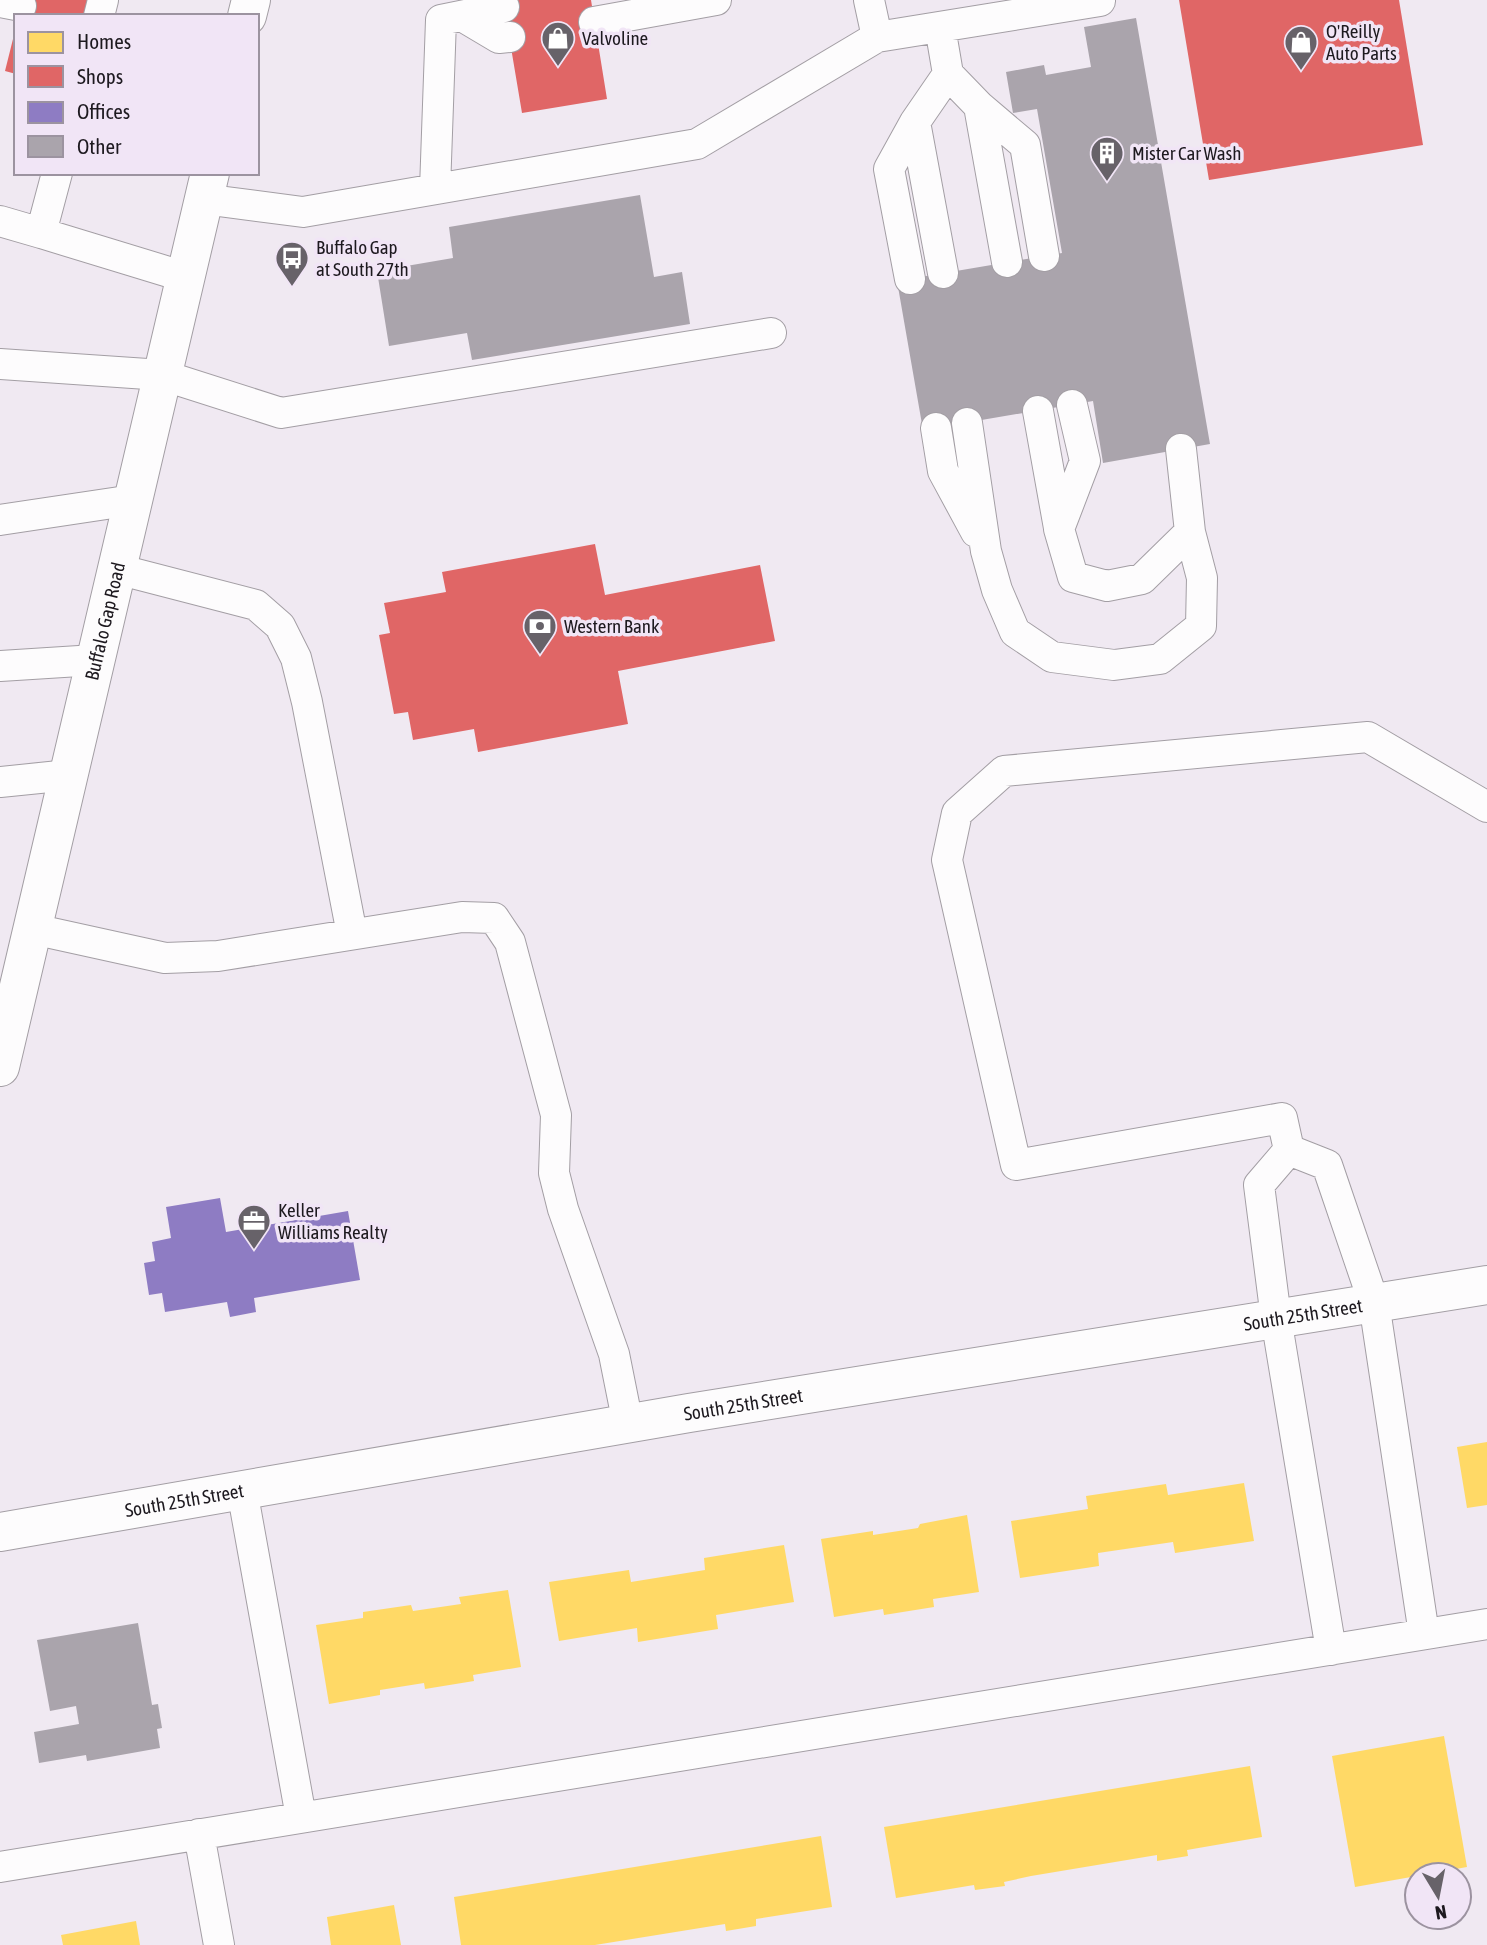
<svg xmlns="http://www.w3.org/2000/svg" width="1487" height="1945" font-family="'Asap Condensed',sans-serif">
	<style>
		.homes { fill: #ffd966 }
		.shops { fill: #e06666 }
		.offices { fill: #8e7cc3 }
		.building { fill: #aaa4ac }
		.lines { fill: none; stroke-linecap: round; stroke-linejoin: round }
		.lane-casing { stroke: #a39ea4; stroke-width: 32 }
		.street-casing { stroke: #a39ea4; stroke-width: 40 }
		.secondary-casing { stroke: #a39ea4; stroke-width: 40 }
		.lane { stroke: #fdfcfd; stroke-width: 30 }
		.street { stroke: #fdfcfd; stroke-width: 38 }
		.secondary { stroke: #fdfcfd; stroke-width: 38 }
		.labels { text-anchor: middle; stroke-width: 7; stroke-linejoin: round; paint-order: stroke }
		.poi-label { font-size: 19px; fill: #1d191f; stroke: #f1e5f6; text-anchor: start }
		.street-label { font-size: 19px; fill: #1d191f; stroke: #f1e5f6 }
	</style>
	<rect width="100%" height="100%" fill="#f0e9f2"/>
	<path class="homes" d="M1487 1442V1505L1467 1508 1457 1447Z
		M1244 1483 1254 1541 1175 1553 1173 1542 1098 1553 1099 1566 1020 1578 1011 1521 1088 1509 1086 1496 1166 1484 1168 1495Z
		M967 1515 979 1592 933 1599 934 1607 884 1615 883 1609 834 1617 821 1539 873 1531V1535L918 1528 920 1524Z
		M784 1545 794 1602 716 1615 718 1629 638 1642 637 1628 559 1641 549 1582 629 1570 631 1582 705 1570 704 1558Z
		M508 1590 521 1667 473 1675 474 1681 425 1689 424 1683 380 1690V1695L329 1704 316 1625 363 1618V1612L411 1605 413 1611 461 1604 459 1597Z
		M1444 1736 1467 1867 1355 1887 1332 1756Z
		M1250 1766 1262 1837 1187 1850 1188 1856 1157 1861V1855L1031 1876 1004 1882 1005 1886 975 1890 974 1885 896 1898 884 1827Z
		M821 1836 832 1907 756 1919V1926L726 1931 725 1924 595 1945H461L454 1897Z
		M394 1905 401 1945H331L327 1917Z
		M136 1921 140 1945H63L61 1935Z"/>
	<path class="shops" d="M22 0H87L84 16H18Z
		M503 0H591L607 99 522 113Z
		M1179 0H1399L1423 145 1209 180Z
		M15 31H16V74L5 71Z
		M595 544 605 595 760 565 775 641 618 671 628 724 478 752 474 729 413 740 408 712 394 714 379 635 390 633 384 603 446 592 442 572Z"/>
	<path class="offices" d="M220 1198 226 1232 348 1211 360 1280 254 1298 256 1312 230 1317 227 1302 165 1312 162 1293 149 1295 144 1263 155 1261 152 1242 171 1238 166 1207Z"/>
	<path class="building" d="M1136 18 1210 444 1103 463 1093 401 923 430 897 281 1062 253 1037 109 1013 113 1006 72 1044 65 1046 75 1091 67 1084 27Z
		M640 195 654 277 682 272 690 324 472 360 467 333 389 346 377 271 453 258 449 227Z
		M138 1623 152 1705 158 1704 162 1728 157 1729 160 1748 87 1761 86 1755 39 1763 34 1732 79 1724 76 1706 50 1711 37 1640Z"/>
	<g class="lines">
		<defs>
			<path id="lane" d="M869 0 877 37 1100 1
				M0 2 21 6
				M99 16 103 0
				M462 16 499 38 510 37
				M594 22 716 0
				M940 27 948 74 979 106 1025 145 1044 256
				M979 106 1007 262
				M915 122 943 273
				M57 173 41 233 185 277
				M435 189 441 20 504 7
				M203 199 303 212 697 144 877 37
				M0 221 41 233
				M910 279 889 169 915 122 948 74
				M0 364 162 375 281 413 771 333
				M1072 405 1085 461 1059 529 1073 577 1107 586 1142 579 1190 532 1181 449
				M1038 411 1059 528
				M967 423 986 551 997 590 1015 632 1052 657 1114 665 1160 659 1201 626 1202 578 1190 532
				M936 428 943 471 976 532
				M0 520 133 500
				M117 569 256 605 280 626 296 658 307 702 352 934
				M0 666 95 660
				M0 782 69 775
				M33 929 165 958 218 956 462 917 494 918 510 942 556 1115 554 1173 563 1209 614 1354 628 1424
				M1289 1150 1282 1118 1016 1165 947 860 957 813 1004 771 1368 737 1487 807
				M1289 1150 1327 1165 1374 1303 1424 1634
				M1289 1150 1259 1185 1276 1318 1331 1650
				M242 1490 301 1817
				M199 1834 219 1945
				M0 1867 1487 1624"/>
			<g id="street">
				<path id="s1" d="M0 1532 689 1413 1487 1285"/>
			</g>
			<g id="secondary">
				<path d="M247 16 251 0"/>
				<path id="s2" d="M0 1067 210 173"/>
			</g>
		</defs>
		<use href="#lane" class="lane-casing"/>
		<use href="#street" class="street-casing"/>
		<use href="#secondary" class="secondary-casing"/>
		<use href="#lane" class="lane"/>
		<use href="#street" class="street"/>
		<use href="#secondary" class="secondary"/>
	</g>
	<defs>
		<symbol id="shop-pin" viewBox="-11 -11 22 30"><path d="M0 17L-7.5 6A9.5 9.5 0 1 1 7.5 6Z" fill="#676269" stroke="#f1e5f6"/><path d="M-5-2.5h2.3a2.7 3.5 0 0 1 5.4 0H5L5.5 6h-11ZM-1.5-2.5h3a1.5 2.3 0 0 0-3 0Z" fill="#fff"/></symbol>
		<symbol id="building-pin" viewBox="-11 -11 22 30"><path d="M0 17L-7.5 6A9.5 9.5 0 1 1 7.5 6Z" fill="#676269" stroke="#f1e5f6"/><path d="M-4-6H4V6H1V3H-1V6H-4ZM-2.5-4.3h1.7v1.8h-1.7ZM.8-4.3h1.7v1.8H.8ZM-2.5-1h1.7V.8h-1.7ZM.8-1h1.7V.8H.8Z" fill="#fff"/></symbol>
		<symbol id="bus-pin" viewBox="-11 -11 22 30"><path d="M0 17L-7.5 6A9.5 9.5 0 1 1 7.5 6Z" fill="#676269" stroke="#f1e5f6"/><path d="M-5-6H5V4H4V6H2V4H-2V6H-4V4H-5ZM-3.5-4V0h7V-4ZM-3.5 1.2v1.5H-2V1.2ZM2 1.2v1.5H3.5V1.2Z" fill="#fff"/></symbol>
		<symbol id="bank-pin" viewBox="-11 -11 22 30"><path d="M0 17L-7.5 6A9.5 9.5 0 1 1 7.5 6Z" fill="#676269" stroke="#f1e5f6"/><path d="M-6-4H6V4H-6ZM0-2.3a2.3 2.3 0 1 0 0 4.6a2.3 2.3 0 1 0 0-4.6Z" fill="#fff"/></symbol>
		<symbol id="office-pin" viewBox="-11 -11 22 30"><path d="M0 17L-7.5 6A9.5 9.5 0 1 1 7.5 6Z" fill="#676269" stroke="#f1e5f6"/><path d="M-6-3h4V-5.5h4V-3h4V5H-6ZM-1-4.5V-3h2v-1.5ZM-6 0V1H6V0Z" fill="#fff"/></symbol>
	</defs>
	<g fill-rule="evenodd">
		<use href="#shop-pin" x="539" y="19" width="38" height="52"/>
		<use href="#shop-pin" x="1282" y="23" width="38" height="52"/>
		<use href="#building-pin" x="1088" y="134" width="38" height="52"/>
		<use href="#bus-pin" x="273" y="239" width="38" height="52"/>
		<use href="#bank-pin" x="521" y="607" width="38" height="52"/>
		<use href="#office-pin" x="235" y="1202" width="38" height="52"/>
	</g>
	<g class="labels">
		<g class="poi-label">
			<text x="1326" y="38">O'Reilly<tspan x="1326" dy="22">Auto Parts</tspan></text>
			<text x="582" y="45">Valvoline</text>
			<text x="1132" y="160">Mister Car Wash</text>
			<text x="316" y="254">Buffalo Gap<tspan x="316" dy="22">at South 27th</tspan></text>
			<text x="564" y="633">Western Bank</text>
			<text x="278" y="1217">Keller<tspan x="278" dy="22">Williams Realty</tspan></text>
		</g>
		<g class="street-label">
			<text dy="7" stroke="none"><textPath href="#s2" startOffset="458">Buffalo Gap Road</textPath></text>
			<text dy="7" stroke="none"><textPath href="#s1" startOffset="1321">South 25th Street</textPath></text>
			<text dy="7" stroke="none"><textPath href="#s1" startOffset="754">South 25th Street</textPath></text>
			<text dy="7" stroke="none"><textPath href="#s1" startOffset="187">South 25th Street</textPath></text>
		</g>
	</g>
	<rect x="14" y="14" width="245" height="161" fill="#f1e5f6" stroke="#9c93a0" stroke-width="2"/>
	<rect x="28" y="32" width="35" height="21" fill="#ffd966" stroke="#9c93a0" stroke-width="2"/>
	<text x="77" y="49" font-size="21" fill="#1d191f">Homes</text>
	<rect x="28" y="66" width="35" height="21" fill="#e06666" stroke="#9c93a0" stroke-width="2"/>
	<text x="77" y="84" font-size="21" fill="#1d191f">Shops</text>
	<rect x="28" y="102" width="35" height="21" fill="#8e7cc3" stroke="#9c93a0" stroke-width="2"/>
	<text x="77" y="119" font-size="21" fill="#1d191f">Offices</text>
	<rect x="28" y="136" width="35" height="21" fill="#aaa4ac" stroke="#9c93a0" stroke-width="2"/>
	<text x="77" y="154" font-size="21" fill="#1d191f">Other</text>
	<g transform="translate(1438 1896) rotate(170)"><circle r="33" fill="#f1e5f6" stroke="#9c93a0" stroke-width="2"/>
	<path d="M0-5L12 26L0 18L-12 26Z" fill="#676269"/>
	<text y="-10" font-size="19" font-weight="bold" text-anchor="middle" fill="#1d191f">N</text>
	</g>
</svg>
